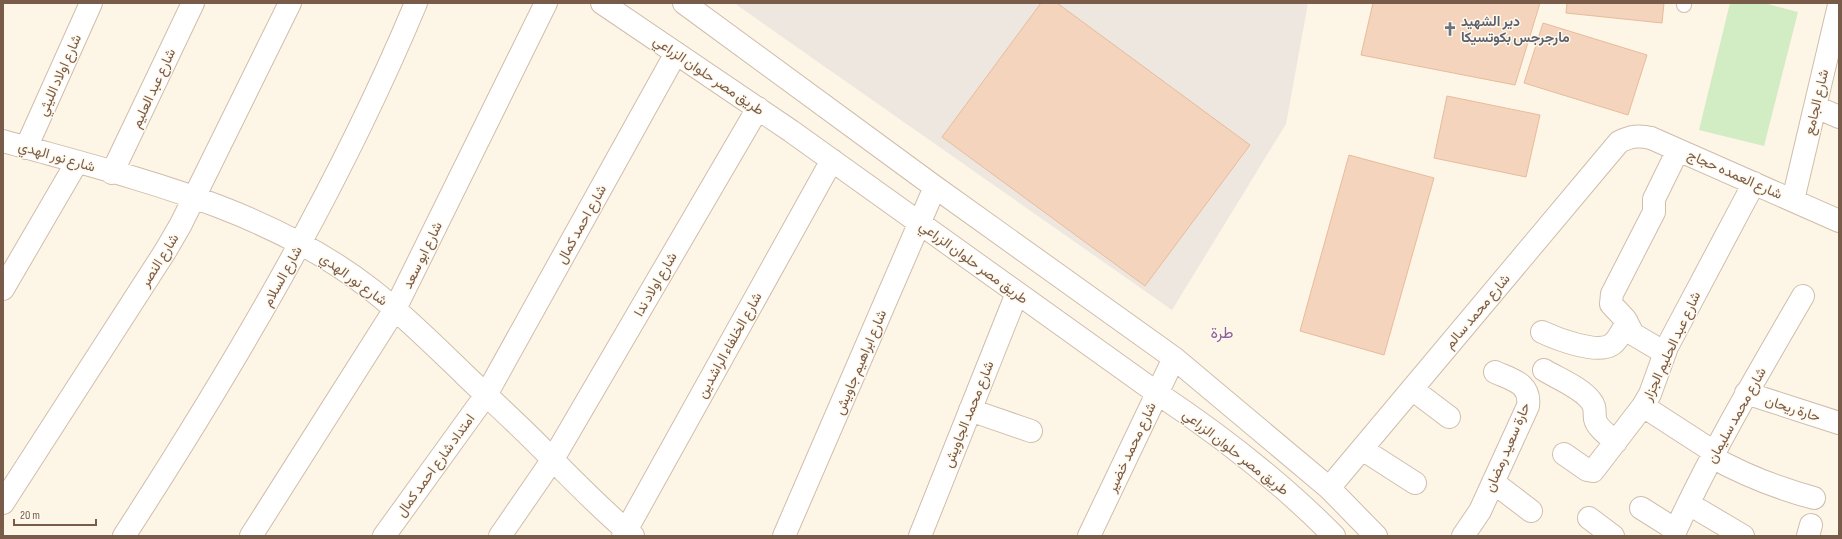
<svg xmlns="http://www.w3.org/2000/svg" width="1842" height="539" font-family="'Sofia Sans Condensed',Vazirmatn,sans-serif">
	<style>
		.industrial { fill: #ede7e0 }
		.green { fill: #d2ecc3 }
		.building { fill: #f4d4bc; stroke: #e8bb9b }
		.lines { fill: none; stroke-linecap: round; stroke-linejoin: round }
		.service-casing { stroke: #d0bdab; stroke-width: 16 }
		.minor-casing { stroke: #d0bdab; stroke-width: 24 }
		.service { stroke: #fff; stroke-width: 14 }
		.minor { stroke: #fff; stroke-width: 22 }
		.labels { text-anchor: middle; stroke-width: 3; stroke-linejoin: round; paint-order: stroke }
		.worship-label { font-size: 14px; font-weight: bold; fill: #5b616d; stroke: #fff9ed; text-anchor: start }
		.street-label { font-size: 14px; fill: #785b49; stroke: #fff9ed }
		.quarter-label { font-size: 16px; fill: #8b649c; stroke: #fff9ed }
	</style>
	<rect width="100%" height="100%" fill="#fdf5e6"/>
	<path class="industrial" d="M734 3H1308L1286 124 1172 310Z"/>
	<path class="green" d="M1730 3H1764L1798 12 1764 146 1699 130Z"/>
	<path class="building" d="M1041 3H1057L1250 145 1145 286 942 137Z
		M1373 3H1540L1515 85 1361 55Z
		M1567 3H1664L1662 23 1566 13Z
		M1543 23 1647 55 1628 115 1524 83Z
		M1447 96 1540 115 1526 177 1434 158Z
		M1349 155 1434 178 1384 355 1300 331Z"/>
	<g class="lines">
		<defs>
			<path id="service" d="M1684 5V3"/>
			<path id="minor" d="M602 3 791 131 1157 393C1220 435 1280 481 1334 536
				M684 3 935 187 1174 358 1329 488 1376 536
				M1816 107 1839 117
				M3 141C130 177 266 207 372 290 405 316 435 346 465 375 494 403 525 430 553 460 579 486 604 512 633 536
				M26 148 91 3
				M112 173 193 3
				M1793 200 1839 5
				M3 289 77 162
				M1542 332C1557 339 1596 354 1611 345 1618 341 1623 329 1627 322
				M1665 353 1633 334 1625 319 1611 304 1612 294 1654 212V199L1678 150
				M1544 370C1557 378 1582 388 1591 401 1596 407 1594 411 1595 419 1597 428 1609 436 1616 442
				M1412 389 1449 417
				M1746 393 1839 423
				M1643 406 1714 452
				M970 410 1031 431
				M1362 449 1415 483
				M1564 454 1587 470 1593 471 1643 406 1650 394 1667 347 1754 183
				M1712 457C1746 476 1777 488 1814 498
				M1493 482 1531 511
				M1329 488 1619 142C1631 136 1639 135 1651 138L1839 221
				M3 503 166 250 181 224 290 3
				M1689 504 1743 536
				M1641 508 1676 530
				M1589 518 1613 536
				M124 536C234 366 338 190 416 3
				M251 536 395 309 546 3
				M384 536 486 395 676 53
				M500 536 553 459 758 108
				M623 536 832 160
				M784 536 935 187
				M920 536 1017 293
				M1089 536 1174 358
				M1463 536 1480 511 1528 406C1531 383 1512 380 1495 372
				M1673 536C1711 453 1757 375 1803 296
				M1808 536 1811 525"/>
		</defs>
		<use href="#service" class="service-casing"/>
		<use href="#minor" class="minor-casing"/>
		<use href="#service" class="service"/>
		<use href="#minor" class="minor"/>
	</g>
	<defs>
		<symbol id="church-bare" viewBox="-9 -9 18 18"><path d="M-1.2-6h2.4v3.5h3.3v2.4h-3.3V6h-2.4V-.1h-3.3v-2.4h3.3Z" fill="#6b7280" stroke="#fff9ed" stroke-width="2.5" paint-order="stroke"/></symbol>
	</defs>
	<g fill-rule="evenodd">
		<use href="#church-bare" x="1440" y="19" width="20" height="20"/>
	</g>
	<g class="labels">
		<g class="worship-label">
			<text x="1461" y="26">دير الشهيد<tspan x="1461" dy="16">مارجرجس بكوتسيكا</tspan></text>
		</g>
		<g class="street-label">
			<text transform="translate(59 75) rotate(-66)" y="5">شارع اولاد الليثي</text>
			<text transform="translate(709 75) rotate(34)" y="5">طريق مصر حلوان الزراعي</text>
			<text transform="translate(153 88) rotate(-65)" y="5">شارع عبد العليم</text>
			<text transform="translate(1816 102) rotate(-77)" y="5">شارع الجامع</text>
			<text transform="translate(57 156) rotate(16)" y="5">شارع نور الهدي</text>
			<text transform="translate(1735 174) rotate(24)" y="5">شارع العمده حجاج</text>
			<text transform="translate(581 224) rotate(-61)" y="5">شارع احمد كمال</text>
			<text transform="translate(422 255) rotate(-64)" y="5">شارع ابو سعد</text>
			<text transform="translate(159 260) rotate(-58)" y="5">شارع النصر</text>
			<text transform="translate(974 262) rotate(36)" y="5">طريق مصر حلوان الزراعي</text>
			<text transform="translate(282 276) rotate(-61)" y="5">شارع السلام</text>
			<text transform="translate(354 279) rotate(36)" y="5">شارع نور الهدي</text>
			<text transform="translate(655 284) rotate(-60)" y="5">شارع اولاد ندا</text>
			<text transform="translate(1477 311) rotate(-50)" y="5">شارع محمد سالم</text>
			<text transform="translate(729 345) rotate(-61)" y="5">شارع الخلفاء الراشدين</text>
			<text transform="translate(1671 346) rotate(-65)" y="5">شارع عبد الحليم الجزار</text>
			<text transform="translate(860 362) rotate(-67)" y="5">شارع ابراهيم جاويش</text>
			<text transform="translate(1793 408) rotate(18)" y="5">حارة ريحان</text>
			<text transform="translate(968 414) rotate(-68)" y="5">شارع محمد الجاويش</text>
			<text transform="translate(1736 415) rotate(-61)" y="5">شارع محمد سليمان</text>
			<text transform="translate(1131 447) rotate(-65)" y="5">شارع محمد خضير</text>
			<text transform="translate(1507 447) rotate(-67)" y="5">حارة سعيد رمضان</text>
			<text transform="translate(1236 452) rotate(38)" y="5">طريق مصر حلوان الزراعي</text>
			<text transform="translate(435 465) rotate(-54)" y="5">امتداد شارع احمد كمال</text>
		</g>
		<g class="quarter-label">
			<text x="1222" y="338">طرة</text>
		</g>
	</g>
	<rect width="1842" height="539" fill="none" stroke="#785b49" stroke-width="8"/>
	<path d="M14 519v6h82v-6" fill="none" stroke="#785b49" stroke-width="2"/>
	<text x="20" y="519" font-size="12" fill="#785b49" stroke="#fff9ed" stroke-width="3" paint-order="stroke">20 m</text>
</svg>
